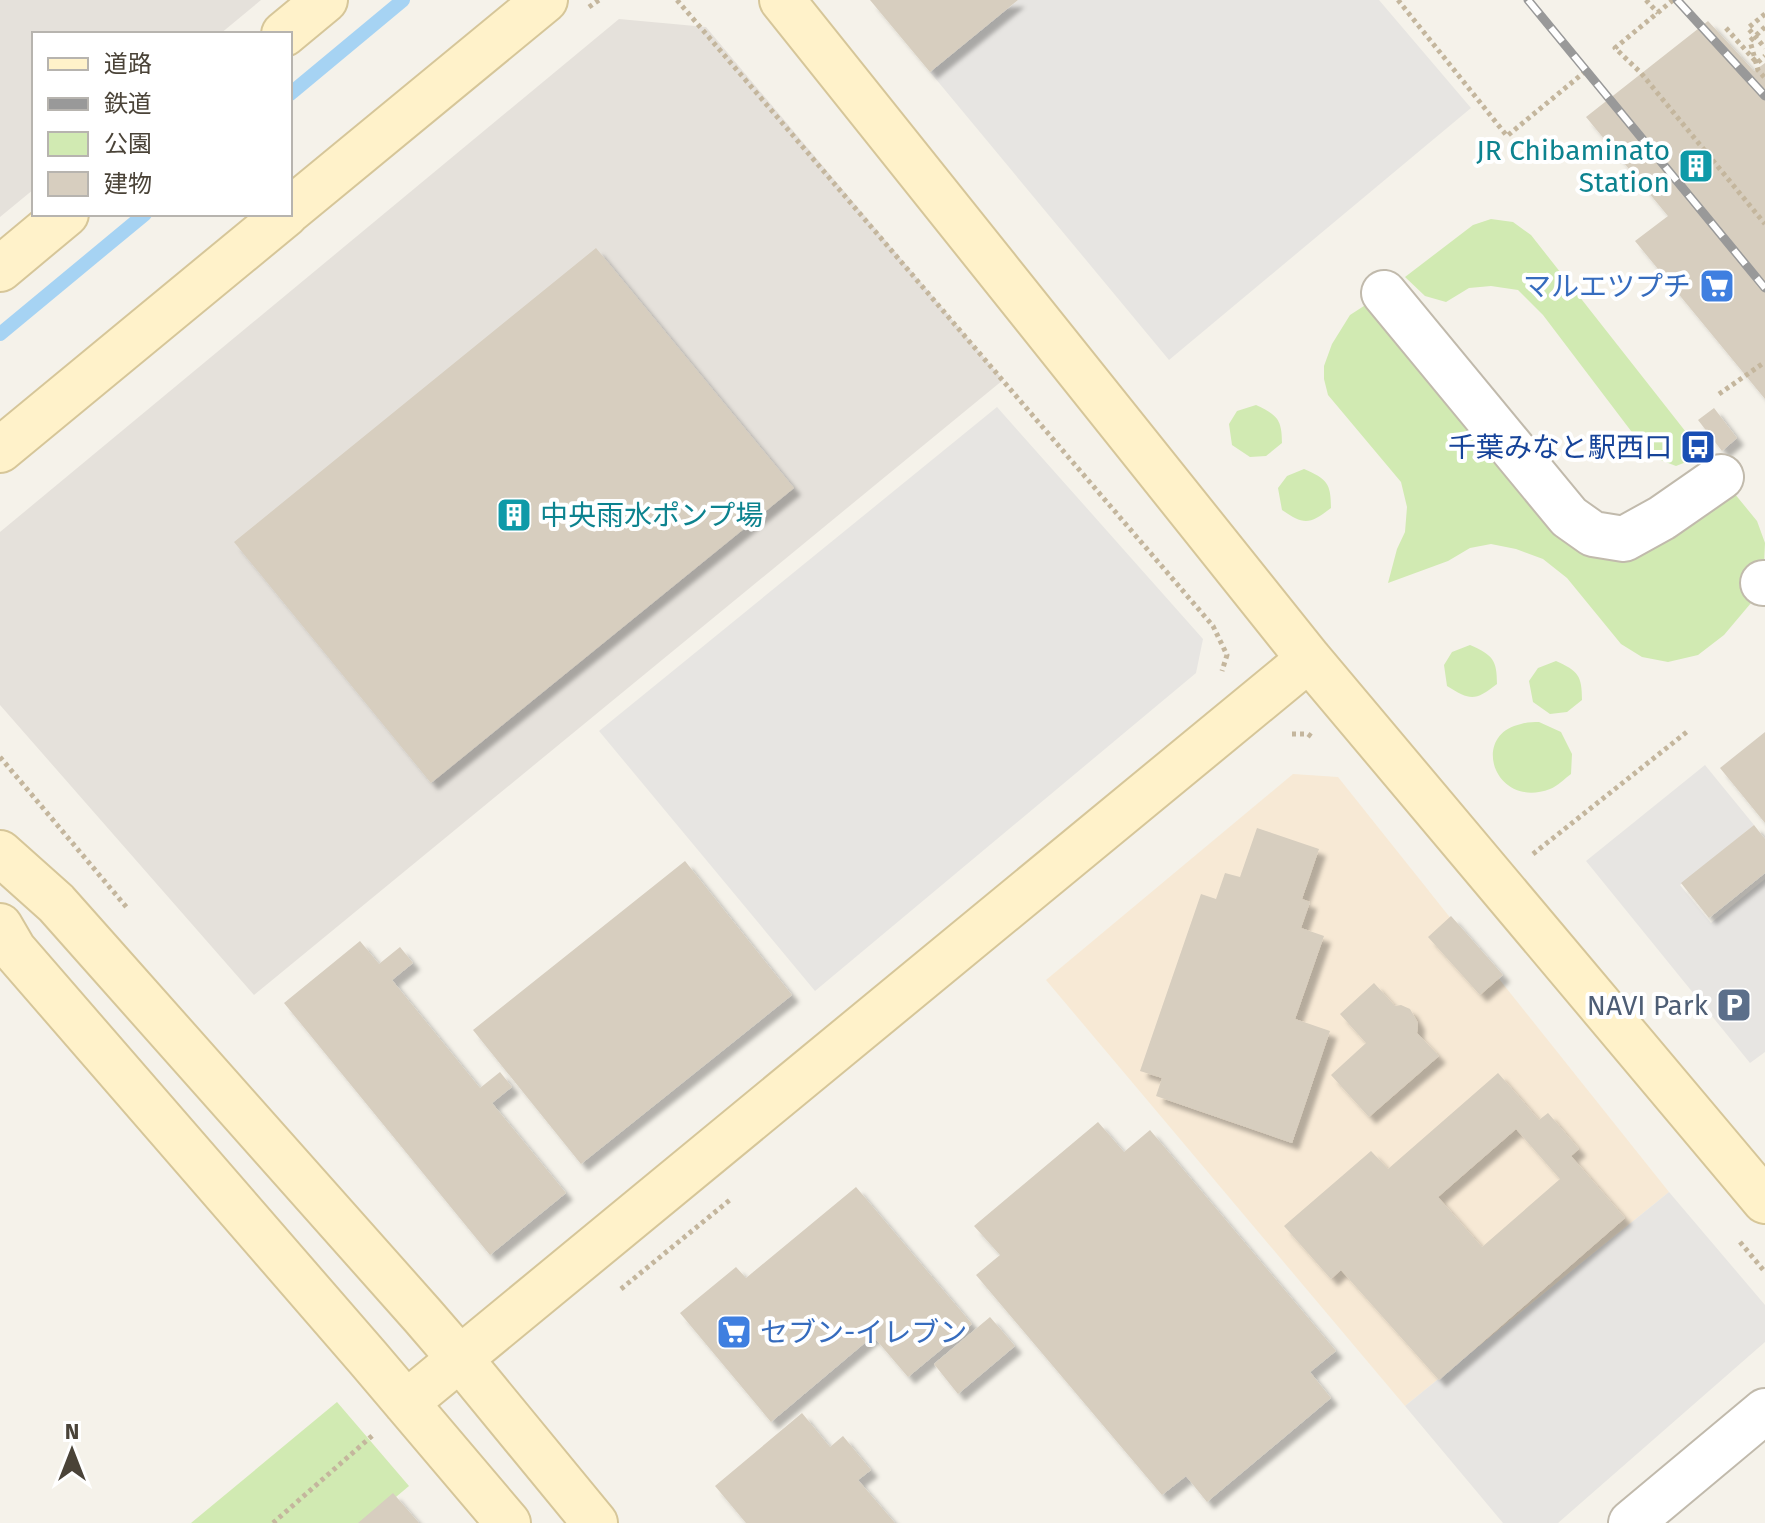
<svg xmlns="http://www.w3.org/2000/svg" width="1765" height="1523" font-family="'Fira Sans','Noto Sans JP',sans-serif">
	<style>
		.commercial { fill: #f7e9d5 }
		.industrial { fill: #e5e1db }
		.green { fill: #d1eab2 }
		.parking { fill: #e7e5e2 }
		.lines { fill: none; stroke-linecap: round; stroke-linejoin: round }
		.stream { stroke: #a6d3f3; stroke-width: 14 }
		.building { fill: #d7cebf; fill-rule: evenodd; filter: url(#shadow) }
		.street-casing { stroke: #c1baac; stroke-width: 48 }
		.secondary-casing { stroke: #d6c699; stroke-width: 48 }
		.path { stroke: #c4b69d; stroke-width: 5; stroke-dasharray: 4 4; stroke-linecap: butt }
		.street { stroke: #fff; stroke-width: 44 }
		.secondary { stroke: #fff2ca; stroke-width: 44 }
		.rail-casing { stroke: #999; stroke-width: 9 }
		.rail { stroke: #fff; stroke-width: 6; stroke-dasharray: 18; stroke-linecap: butt }
		.path-bridge { stroke: #c4b69d; stroke-width: 5; stroke-dasharray: 4 4; stroke-linecap: butt }
		.labels { text-anchor: middle; stroke-width: 8; stroke-linejoin: round; paint-order: stroke }
		.culture-label { font-size: 28px; fill: #0d838f; stroke: #fff; text-anchor: end }
		.shop-label { font-size: 28px; fill: #366cbe; stroke: #fff; text-anchor: end }
		.transit-label { font-size: 28px; fill: #164399; stroke: #fff; text-anchor: end }
		.service-label { font-size: 28px; fill: #4e5e75; stroke: #fff; text-anchor: end }
	</style>
	<defs>
		<filter id="shadow"><feDropShadow dx="7" dy="7" stdDeviation="2" flood-color="#0004"/></filter>
	</defs>
	<rect width="100%" height="100%" fill="#f5f2ea"/>
	<path class="commercial" d="M1293 774 1338 777 1669 1192 1405 1406 1046 980Z"/>
	<path class="industrial" d="M0 0H261L220 34H34V189L0 217Z
		M619 19 706 27 1003 380 254 995 0 705V532Z"/>
	<path class="green" d="M1491 219 1513 222 1531 235 1704 455 1676 466 1650 456 1543 315 1518 290 1491 286 1469 288 1446 302 1425 296 1405 277 1473 225Z
		M1384 293 1593 534 1721 477 1757 521 1765 543 1763 583 1751 603 1724 635 1698 655 1668 662 1642 657 1621 644 1567 578 1543 559 1516 549 1491 544 1470 548 1448 561 1388 583 1397 549 1405 532 1407 507 1401 482 1328 395 1324 379V366L1332 344 1350 315Z
		M1256 405C1277 415 1282 419 1282 443L1266 456 1250 457 1232 445 1229 424 1237 411Z
		M1304 469C1327 479 1331 483 1331 508 1309 525 1304 525 1282 510L1278 488 1287 476Z
		M1470 645C1493 655 1497 660 1497 684 1475 701 1471 701 1447 686L1444 665 1452 652Z
		M1556 661C1578 671 1582 675 1582 700L1567 712 1550 714 1533 702 1529 681 1538 668Z
		M1539 722 1561 732 1572 754 1571 774C1564 779 1558 786 1550 789 1495 810 1469 735 1521 724 1527 722 1533 722 1539 722Z
		M337 1402 409 1486 365 1523H191Z"/>
	<path class="parking" d="M1018 0H1379L1471 108 1169 360 930 72Z
		M997 407 1203 639 1196 673 815 991 599 731Z
		M1705 765 1754 825 1680 885 1711 923 1765 879V1052L1750 1063 1586 861Z
		M1669 1192 1765 1305V1342L1558 1523H1503L1405 1406Z"/>
	<g class="lines">
		<path class="stream" d="M290 94 403 0
			M0 334 145 214"/>
	</g>
	<path class="building" d="M870 0H1018L930 72Z
		M1708 21 1754 71 1765 63V399L1635 241 1668 216 1586 117Z
		M596 248 794 488 431 783 234 542Z
		M1714 408 1737 438 1722 451 1698 420Z
		M1765 732V823L1720 768Z
		M1754 825 1765 839V873L1709 918 1681 883Z
		M1257 828 1319 849 1302 899 1310 902 1301 928 1324 936 1295 1019 1330 1031 1292 1143 1156 1096 1162 1078 1140 1071 1201 894 1216 899 1225 873 1240 877Z
		M685 861 792 995 581 1164 473 1030Z
		M1451 916 1503 975 1480 995 1428 937Z
		M360 941 379 964 400 947 413 963 392 980 480 1088 500 1072 512 1087 492 1103 566 1193 490 1255 284 1003Z
		M1374 983 1395 1006 1401 1005 1410 1009 1418 1023 1417 1033 1439 1056 1369 1117 1331 1075 1366 1043 1340 1014Z
		M1498 1073 1539 1120 1548 1113 1579 1149 1571 1156 1625 1218 1439 1380 1341 1270 1331 1279 1284 1226 1371 1151 1388 1169ZM1516 1129 1560 1179 1482 1247 1438 1197Z
		M1098 1122 1124 1152 1150 1130 1336 1351 1310 1372 1331 1398 1207 1502 1186 1476 1162 1495 976 1275 1000 1255 974 1226Z
		M856 1187 972 1324 908 1377 873 1336 771 1422 680 1313 736 1267 746 1278Z
		M990 1317 1015 1346 958 1394 934 1364Z
		M802 1413 830 1447 843 1436 871 1470 858 1480 895 1523H746L715 1486Z
		M393 1493 419 1523H358Z"/>
	<g class="lines">
		<defs>
			<path id="street" d="M1384 293 1569 517 1593 534 1624 539 1662 518 1721 477
				M1763 583H1765
				M1631 1523 1765 1411"/>
			<path id="secondary" d="M782 0 1309 659 1765 1201
				M284 34 325 0
				M290 210 545 0
				M0 269 66 214
				M0 450 286 214
				M0 853 56 903 423 1316 461 1360 595 1523
				M0 926 14 950 368 1358 508 1523
				M406 1403 1309 659"/>
		</defs>
		<use href="#street" class="street-casing"/>
		<use href="#secondary" class="secondary-casing"/>
		<path class="path" d="M677 0 1213 626 1227 655 1222 671
			M1398 0 1507 136 1587 70
			M1646 0 1658 13
			M1673 0 1615 48 1641 73 1765 224
			M589 7 599 0
			M1765 27 1750 41 1758 70 1765 78
			M1719 394 1765 362
			M1292 734H1308L1312 737
			M0 757 128 909
			M1533 854 1688 731
			M1740 1242 1765 1272
			M621 1289 731 1199
			M273 1523 373 1435"/>
		<use href="#street" class="street"/>
		<use href="#secondary" class="secondary"/>
		<defs>
			<path id="rail" d="M1528 0 1765 288
				M1677 0 1765 96"/>
		</defs>
		<use href="#rail" class="rail-casing"/>
		<use href="#rail" class="rail"/>
		<path class="path-bridge" d="M1765 14 1748 28 1765 48
			M1726 28 1757 63 1765 56"/>
	</g>
	<defs>
		<symbol id="building-square" viewBox="-11 -11 22 22"><rect x="-9" y="-9" width="18" height="18" rx="4" fill="#0f9aa8" stroke="#fff"/><path d="M-4-6H4V6H1V3H-1V6H-4ZM-2.5-4.3h1.7v1.8h-1.7ZM.8-4.3h1.7v1.8H.8ZM-2.5-1h1.7V.8h-1.7ZM.8-1h1.7V.8H.8Z" fill="#fff"/></symbol>
		<symbol id="supermarket-square" viewBox="-11 -11 22 22"><rect x="-9" y="-9" width="18" height="18" rx="4" fill="#3f7fe0" stroke="#fff"/><path d="M-6-5.5h2.5l.6 2H6L4.5 2H-2.5L-4.4-4H-6ZM-1.5 3.2a1.3 1.3 0 1 0 .1 0ZM3 3.2a1.3 1.3 0 1 0 .1 0Z" fill="#fff"/></symbol>
		<symbol id="bus-square" viewBox="-11 -11 22 22"><rect x="-9" y="-9" width="18" height="18" rx="4" fill="#1a4fb4" stroke="#fff"/><path d="M-5-6H5V4H4V6H2V4H-2V6H-4V4H-5ZM-3.5-4V0h7V-4ZM-3.5 1.2v1.5H-2V1.2ZM2 1.2v1.5H3.5V1.2Z" fill="#fff"/></symbol>
		<symbol id="parking-square" viewBox="-11 -11 22 22"><rect x="-9" y="-9" width="18" height="18" rx="4" fill="#5c6f8a" stroke="#fff"/><path d="M-3.5-5.5H1a3.5 3.5 0 0 1 0 7H-1V5.5H-3.5ZM-1-3.4V-.6H.8a1.4 1.4 0 0 0 0-2.8Z" fill="#fff"/></symbol>
	</defs>
	<g fill-rule="evenodd">
		<use href="#building-square" x="1676" y="146" width="40" height="40"/>
		<use href="#supermarket-square" x="1697" y="266" width="40" height="40"/>
		<use href="#bus-square" x="1678" y="427" width="40" height="40"/>
		<use href="#building-square" x="494" y="495" width="40" height="40"/>
		<use href="#parking-square" x="1714" y="985" width="40" height="40"/>
		<use href="#supermarket-square" x="714" y="1312" width="40" height="40"/>
	</g>
	<g class="labels">
		<g class="culture-label">
			<text x="1670" y="160">JR Chibaminato<tspan x="1670" dy="32">Station</tspan></text>
			<text x="540" y="525" text-anchor="start">中央雨水ポンプ場</text>
		</g>
		<g class="shop-label">
			<text x="1691" y="296">マルエツプチ</text>
			<text x="760" y="1342" text-anchor="start">セブン-イレブン</text>
		</g>
		<g class="transit-label">
			<text x="1672" y="457">千葉みなと駅西口</text>
		</g>
		<g class="service-label">
			<text x="1708" y="1015">NAVI Park</text>
		</g>
	</g>
	<rect x="32" y="32" width="260" height="184" fill="#ffffff" stroke="#b7b4af" stroke-width="2"/>
	<rect x="48" y="58" width="40" height="12" fill="#fff2ca" stroke="#b7b4af" stroke-width="2"/>
	<text x="104" y="72" font-size="24" fill="#4a4338">道路</text>
	<rect x="48" y="98" width="40" height="12" fill="#999999" stroke="#b7b4af" stroke-width="2"/>
	<text x="104" y="112" font-size="24" fill="#4a4338">鉄道</text>
	<rect x="48" y="132" width="40" height="24" fill="#d1eab2" stroke="#b7b4af" stroke-width="2"/>
	<text x="104" y="152" font-size="24" fill="#4a4338">公園</text>
	<rect x="48" y="172" width="40" height="24" fill="#d7cebf" stroke="#b7b4af" stroke-width="2"/>
	<text x="104" y="192" font-size="24" fill="#4a4338">建物</text>
	<g transform="translate(72 1451)" stroke="#ffffff" stroke-width="6" paint-order="stroke">
	<path d="M0-6L14 30L0 20L-14 30Z" fill="#4a4338"/>
	<text y="-12" font-size="22" font-weight="bold" text-anchor="middle" fill="#4a4338">N</text>
	</g>
</svg>
